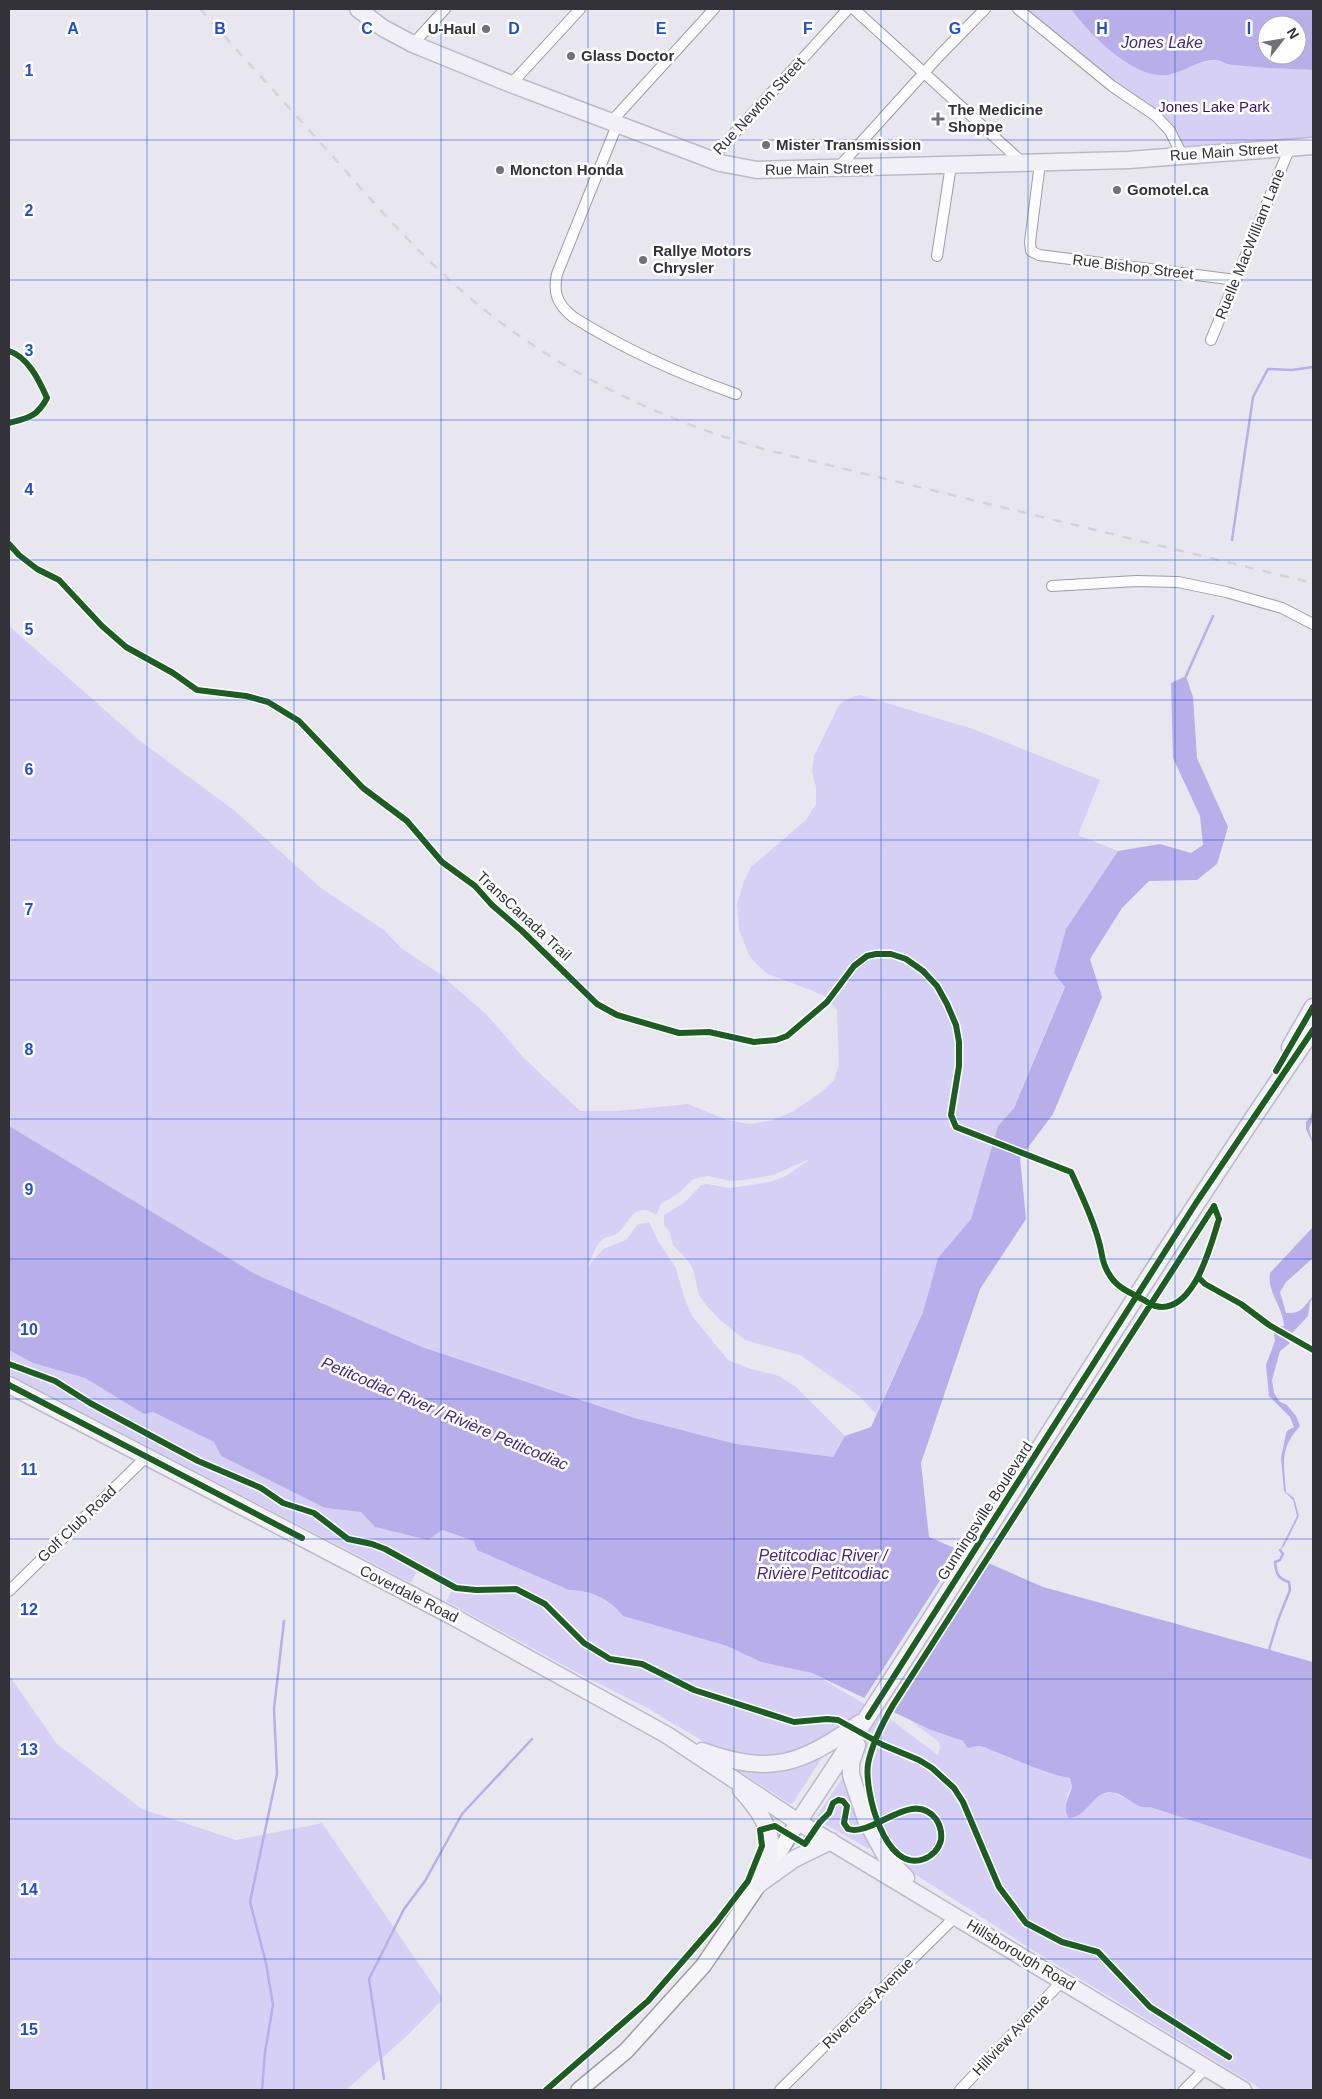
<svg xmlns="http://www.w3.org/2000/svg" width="1322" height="2099" font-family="Helvetica,sans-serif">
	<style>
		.green { fill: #d6d0f4 }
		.water { fill: #b8aee9; fill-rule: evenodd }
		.pier { fill: #e8e7f0 }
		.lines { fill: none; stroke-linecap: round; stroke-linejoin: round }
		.stream { stroke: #b8aee9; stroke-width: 2.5 }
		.minor-casing { stroke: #9e9da4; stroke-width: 12 }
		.secondary-casing { stroke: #9e9da4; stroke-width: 18 }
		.primary-casing { stroke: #bdbac8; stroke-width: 19 }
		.minor { stroke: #fcfbfd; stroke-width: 10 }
		.secondary { stroke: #f6f6f9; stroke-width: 15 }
		.primary { stroke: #f1f0f7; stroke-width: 16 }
		.rail { stroke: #d4d4d6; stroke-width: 2.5; stroke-dasharray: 9 9; stroke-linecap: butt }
		.cycleway-casing { stroke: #fff; stroke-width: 9 }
		.cycleway { stroke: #1b5e20; stroke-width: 6 }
		.grid { fill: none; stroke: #1d4ed8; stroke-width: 1; stroke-opacity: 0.55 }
		.poi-dot { fill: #727179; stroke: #fff; stroke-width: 2 }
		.labels { text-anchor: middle; stroke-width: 5; stroke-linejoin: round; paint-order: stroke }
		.poi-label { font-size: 15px; font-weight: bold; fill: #333239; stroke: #fff; text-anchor: start }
		.street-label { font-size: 15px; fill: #333239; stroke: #fff }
		.park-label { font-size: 15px; fill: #351371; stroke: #fff }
		.water-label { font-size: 16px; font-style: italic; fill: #442784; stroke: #fff }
		.grid-label { font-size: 16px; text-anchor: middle; font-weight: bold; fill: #1d4ed8; stroke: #fff; stroke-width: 5; stroke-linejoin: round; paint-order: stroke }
	</style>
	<rect width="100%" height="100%" fill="#e8e7f0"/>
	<path class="green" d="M1018 9H1071L1081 22 1171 75 1196 64 1217 60 1231 65 1313 70V146L1182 155 1170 131Z
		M9 626 139 740 235 811 321 888 384 930 401 948 441 975 487 1015 523 1057 580 1111H618L688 1104 727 1120 750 1124 773 1120 794 1111 824 1090 834 1080 839 1065 837 1010 823 995 766 973 750 957 739 930 737 904 744 881 751 867 806 820 816 804V787L812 771 814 756 838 707C844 700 850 697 860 695L973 729 1100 780 1078 835 1118 851 1097 883 1054 973 1065 986 1014 1108 998 1126 971 1219 938 1258 923 1312 876 1414 859 1396 800 1355 745 1340 720 1320 707 1306 699 1295 693 1269 689 1262 673 1245 670 1233 664 1225V1215L685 1202 701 1185 707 1184 730 1188 770 1182 786 1176 810 1159 773 1175 744 1180 730 1181 709 1176 700 1177 692 1180 680 1192 661 1204 656 1215C635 1199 629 1223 619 1232 615 1236 610 1236 605 1238 595 1244 592 1258 587 1268L603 1249 626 1240 638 1224 649 1222 658 1241 676 1268 684 1297 692 1316 728 1360 751 1369 779 1376 796 1387 845 1436 833 1457 736 1444 635 1418 422 1347 257 1275 9 1126Z
		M9 1350 33 1363 85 1378 144 1414 153 1412 215 1442 221 1456 325 1508 361 1512 375 1527 428 1540 441 1530 474 1541 569 1590C590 1590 610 1599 623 1616L727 1646 761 1662 812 1673 890 1719 938 1755 940 1747 939 1742 910 1720 974 1746 984 1747 1033 1767 1070 1778C1075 1787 1068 1789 1067 1797 1065 1804 1070 1812 1073 1818 1085 1810 1098 1792 1113 1792L1143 1807H1150L1313 1860V2090H1263L1031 1949 910 1871 883 1843 866 1799V1763L871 1766 872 1758 833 1735 789 1756 743 1758 709 1745 649 1709 576 1672 446 1601 453 1588 418 1569 411 1583 9 1374Z
		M9 1675 57 1744 142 1809 236 1840 322 1823 443 1999 408 2035 346 2090H9Z
		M821 1755 823 1756 793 1803 790 1804 733 1767Z
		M843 1777 870 1847 869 1849 817 1820V1816Z"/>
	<path class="water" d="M1071 9H1313V70C1287 69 1260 68 1233 65 1227 65 1221 60 1215 60 1199 60 1187 70 1172 74 1138 84 1089 34 1071 9ZM1267 25H1297V55H1267Z
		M1186 676 1193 697 1197 758 1228 827 1217 864 1197 880 1149 881 1122 908 1090 959 1102 997 1053 1114 1020 1158 1026 1219 980 1289 921 1463 929 1537 1043 1587 1313 1662V1860L1150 1807C1147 1807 1142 1808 1139 1806 1130 1802 1122 1793 1111 1792 1093 1792 1086 1818 1069 1818 1061 1808 1070 1796 1072 1786L1070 1778 1056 1775 1033 1767 984 1747 978 1746 968 1748 963 1741 929 1729 812 1673 761 1662 727 1646 623 1616C610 1599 590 1590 569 1590L477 1550 474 1541 442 1530 428 1540 375 1527 361 1512 325 1508 221 1456 214 1442 153 1412 144 1414 85 1378 33 1363 9 1350V1126L257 1275 422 1347 635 1418 736 1444 833 1457 845 1436 871 1427 923 1312 938 1258 971 1219 998 1126 1014 1108 1065 987 1054 973 1066 929 1118 851 1160 844 1191 853 1203 845 1200 816 1173 758 1171 683Z
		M1313 1109V1120L1309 1128 1313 1144 1306 1129V1122L1310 1118Z
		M1313 1227V1258L1286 1282 1280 1292 1286 1313C1302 1314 1303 1307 1313 1296V1298L1310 1302 1308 1316 1292 1333 1289 1344 1280 1351 1272 1380 1274 1393 1280 1402 1287 1405 1296 1416 1300 1426C1279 1449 1284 1463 1286 1492L1294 1498 1299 1516 1284 1546 1280 1550 1297 1516 1293 1500 1284 1491 1281 1458 1285 1438 1287 1431 1294 1427 1290 1417 1269 1396 1266 1365 1275 1341 1274 1333 1278 1327 1284 1326C1283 1306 1267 1293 1270 1273Z"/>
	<path class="pier" d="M961 1548 989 1560 891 1713 863 1700Z"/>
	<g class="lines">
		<path class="stream" d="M1232 540 1253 397 1268 369 1292 370 1313 367
			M1186 676 1213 616
			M1269 1650 1278 1620 1290 1590 1289 1582C1278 1579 1276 1573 1275 1562L1280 1560 1283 1554 1280 1550
			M384 2079 369 1979 404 1909 425 1881 462 1814 532 1739
			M262 2090 265 2052 273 2005 266 1963 250 1902 277 1774 274 1709 284 1621"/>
		<defs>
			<path id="minor" d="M854 9 1023 163
				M1018 9 1112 86 1156 116 1170 131 1182 155
				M413 44 445 9
				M511 84 580 9
				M610 123 714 9
				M617 125 557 274C553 293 557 304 573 317 624 349 679 374 736 394
				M710 160 848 9
				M1040 163 1030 242 1031 251 1039 255 1236 280
				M837 169 940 55 985 9
				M937 256 951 165
				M1211 340 1290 147
				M1052 586 1136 581 1178 582 1226 592 1282 608 1313 624
				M9 1591 146 1457
				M780 2090 956 1916
				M960 2090 1062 1981
				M1184 2090 1206 2068"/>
			<path id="secondary" d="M579 2090 626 2051 703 1966 759 1884 798 1822"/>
			<path id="primary" d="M358 9 383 28 413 44 511 84 720 163 757 170 1128 160 1313 146
				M1290 1047 1313 1007
				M9 1385 450 1615 667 1735 798 1822 1243 2090
				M857 1745 851 1763V1775L866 1820 886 1857 906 1878
				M702 1751C773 1776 800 1764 860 1723
				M741 1790C755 1805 773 1829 770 1851 769 1862 763 1874 759 1884
				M798 1822C974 1560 1134 1289 1313 1030
				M759 1884 794 1859 831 1841"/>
		</defs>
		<use href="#minor" class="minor-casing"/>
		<use href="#secondary" class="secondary-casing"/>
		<use href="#primary" class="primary-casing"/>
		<use href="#minor" class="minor"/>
		<use href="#secondary" class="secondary"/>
		<use href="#primary" class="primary"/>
		<path class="rail" d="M200 9C245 59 291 110 336 160 380 210 424 260 476 303 561 373 661 420 767 450L1313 583"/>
		<defs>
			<path id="cycleway" d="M9 351C28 357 39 380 47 398 37 417 28 418 9 423
				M9 544 19 555 37 569 59 580 102 626 126 647 173 673 197 690 246 696 268 702 299 721 363 788 407 821 442 862 475 886 492 905 522 931 597 1004 617 1015 679 1033 709 1032 754 1042 776 1040 787 1036 827 1002 854 966 867 956 876 954H891L906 959 923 971 937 986 947 1004 956 1025 959 1042V1066L951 1115 956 1127 1071 1172C1081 1194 1093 1218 1099 1242 1103 1255 1101 1262 1109 1274 1116 1287 1129 1292 1142 1299 1146 1301 1151 1305 1155 1306 1194 1316 1211 1244 1219 1219L1214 1206
				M1276 1071 1313 1007
				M1199 1278 1205 1284 1241 1304 1269 1325 1313 1350
				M9 1364 55 1381 90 1403 198 1461 261 1488 283 1503 314 1513 348 1539 372 1544 385 1549 456 1588 476 1590 516 1589 545 1604 584 1643 610 1659 642 1664 694 1690 794 1722 827 1719 838 1720 883 1745 919 1760 932 1768 954 1788 963 1802 999 1887 1026 1923 1062 1942 1098 1952 1150 2007 1229 2057
				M9 1385 302 1538
				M868 1717 1196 1203 1313 1030
				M546 2090 648 2001 716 1923 748 1881 762 1846 760 1830 775 1826 805 1844 820 1822 829 1813 833 1803 838 1800 843 1801 847 1806 844 1823 848 1829C874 1837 912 1788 936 1819 940 1825 942 1832 941 1840 939 1849 932 1856 924 1859 885 1874 864 1791 868 1764 872 1743 882 1724 893 1705L1214 1206"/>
		</defs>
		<use href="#cycleway" class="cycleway-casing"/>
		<use href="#cycleway" class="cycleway"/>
	</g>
	<path class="grid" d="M147 9V2090M294 9V2090M441 9V2090M588 9V2090M734 9V2090M881 9V2090M1028 9V2090M1175 9V2090M9 140H1313M9 280H1313M9 420H1313M9 560H1313M9 700H1313M9 840H1313M9 980H1313M9 1119H1313M9 1259H1313M9 1399H1313M9 1539H1313M9 1679H1313M9 1819H1313M9 1959H1313"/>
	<g class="poi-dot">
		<circle cx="486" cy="29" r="5"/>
		<circle cx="571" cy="56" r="5"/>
		<path d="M935.5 111.5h5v5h5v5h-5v5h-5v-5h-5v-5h5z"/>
		<circle cx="766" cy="145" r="5"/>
		<circle cx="500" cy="170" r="5"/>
		<circle cx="1117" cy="190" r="5"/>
		<circle cx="643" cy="260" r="5"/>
	</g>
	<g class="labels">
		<g class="poi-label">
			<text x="476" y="34" text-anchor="end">U-Haul</text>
			<text x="581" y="61">Glass Doctor</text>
			<text x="948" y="115">The Medicine<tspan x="948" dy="17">Shoppe</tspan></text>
			<text x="776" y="150">Mister Transmission</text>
			<text x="510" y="175">Moncton Honda</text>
			<text x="1127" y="195">Gomotel.ca</text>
			<text x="653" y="256">Rallye Motors<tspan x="653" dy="17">Chrysler</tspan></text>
		</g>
		<g class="street-label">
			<text transform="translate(759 106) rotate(-47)" y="5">Rue Newton Street</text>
			<text transform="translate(1224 152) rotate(-4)" y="5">Rue Main Street</text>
			<text transform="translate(819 169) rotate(-1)" y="5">Rue Main Street</text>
			<text transform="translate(1250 244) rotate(-68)" y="5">Ruelle MacWilliam Lane</text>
			<text transform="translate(1133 267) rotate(7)" y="5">Rue Bishop Street</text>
			<text transform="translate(524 916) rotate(43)" y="5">TransCanada Trail</text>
			<text transform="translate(985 1511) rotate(-57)" y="5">Gunningsville Boulevard</text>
			<text transform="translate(77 1524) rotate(-44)" y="5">Golf Club Road</text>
			<text transform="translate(409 1594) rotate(27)" y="5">Coverdale Road</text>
			<text transform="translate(1021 1955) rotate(31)" y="5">Hillsborough Road</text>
			<text transform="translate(868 2003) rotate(-45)" y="5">Rivercrest Avenue</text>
			<text transform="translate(1011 2035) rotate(-47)" y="5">Hillview Avenue</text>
		</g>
		<g class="park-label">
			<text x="1214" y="112">Jones Lake Park</text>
		</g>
		<g class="water-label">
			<text x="1162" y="48">Jones Lake</text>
			<text transform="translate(445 1413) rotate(23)" y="6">Petitcodiac River / Rivière Petitcodiac</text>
			<text x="823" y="1561">Petitcodiac River /<tspan x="823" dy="18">Rivière Petitcodiac</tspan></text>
		</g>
	</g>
	<g class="grid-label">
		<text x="73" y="34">A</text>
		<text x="220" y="34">B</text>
		<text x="367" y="34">C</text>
		<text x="514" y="34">D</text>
		<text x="661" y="34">E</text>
		<text x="808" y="34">F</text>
		<text x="955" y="34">G</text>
		<text x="1102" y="34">H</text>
		<text x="1249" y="34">I</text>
		<text x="29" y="76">1</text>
		<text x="29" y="216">2</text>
		<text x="29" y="356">3</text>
		<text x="29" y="495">4</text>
		<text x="29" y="635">5</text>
		<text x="29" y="775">6</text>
		<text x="29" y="915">7</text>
		<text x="29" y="1055">8</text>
		<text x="29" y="1195">9</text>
		<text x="29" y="1335">10</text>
		<text x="29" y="1475">11</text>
		<text x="29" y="1615">12</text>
		<text x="29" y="1755">13</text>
		<text x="29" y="1895">14</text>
		<text x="29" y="2035">15</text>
	</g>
	<rect width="1322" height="2099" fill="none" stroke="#333239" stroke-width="20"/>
	<g transform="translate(1282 40) rotate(59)"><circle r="24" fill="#ffffff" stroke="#adadb0"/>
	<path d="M0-4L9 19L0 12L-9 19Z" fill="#727179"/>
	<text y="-8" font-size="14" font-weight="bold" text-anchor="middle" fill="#333239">N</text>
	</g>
</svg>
